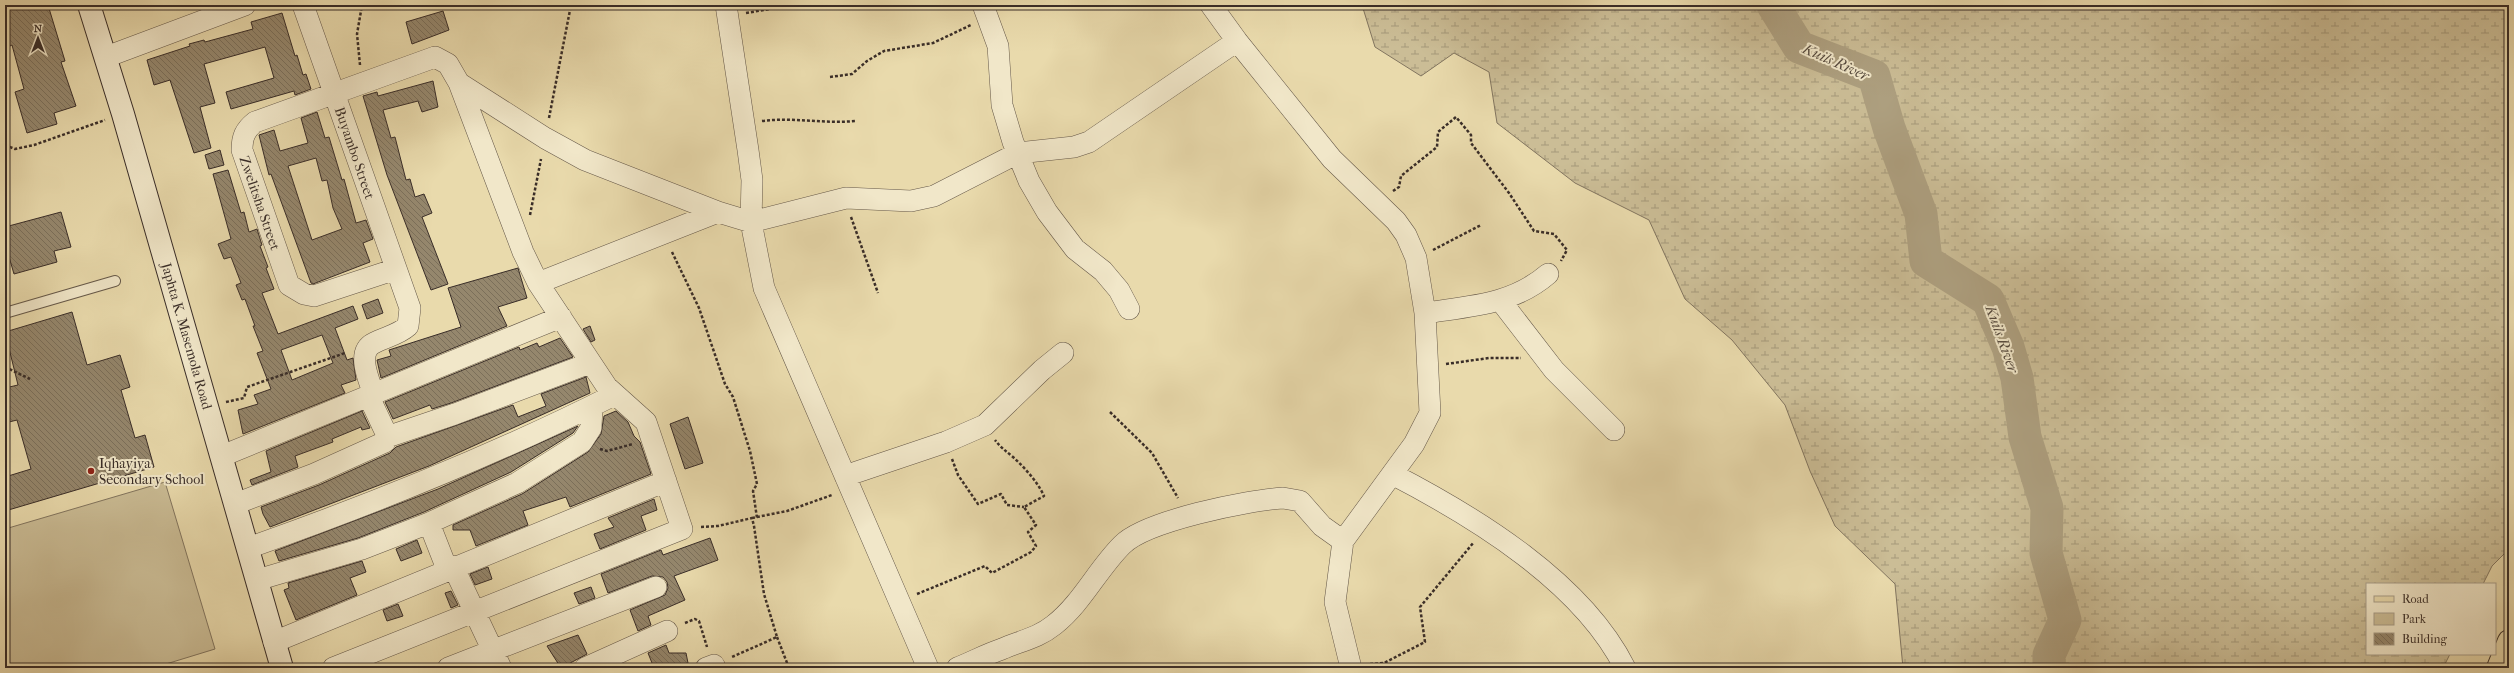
<svg xmlns="http://www.w3.org/2000/svg" width="2514" height="673" font-family="'IM FELL French Canon',serif">
	<style>
		.wetland { fill: url(#wetland-marsh); stroke: #82755f }
		.park { fill: #cbbd96; stroke: #82755f }
		.lines { fill: none; stroke-linecap: round; stroke-linejoin: round }
		.river { stroke: #ad9f7f; stroke-width: 33 }
		.building { fill: url(#building-back-hatch); stroke: #392d28; fill-rule: evenodd }
		.service-casing { stroke: #655849; stroke-width: 12 }
		.minor-casing { stroke: #655849; stroke-width: 22 }
		.secondary-casing { stroke: #392d28; stroke-width: 24 }
		.primary-casing { stroke: #392d28; stroke-width: 24 }
		.path { stroke: #392d28; stroke-width: 2.5; stroke-dasharray: 3 2; stroke-linecap: butt }
		.service { stroke: #f1e7c9; stroke-width: 10 }
		.minor { stroke: #f1e7c9; stroke-width: 21 }
		.secondary { stroke: #f1e7c9; stroke-width: 22 }
		.primary { stroke: #e9daac; stroke-width: 22 }
		.poi-dot { fill: #8f2418; stroke: #f1e7c9; stroke-width: 1.5 }
		.labels { text-anchor: middle; stroke-width: 4; stroke-linejoin: round; paint-order: stroke }
		.street-label { font-size: 14px; fill: #392d28; stroke: #f1e7c9 }
		.poi-label { font-size: 14px; fill: #392d28; stroke: #f1e7c9; text-anchor: start }
		.water-label { font-size: 15px; font-style: italic; fill: #564a3e; stroke: #f1e7c9 }
	</style>
	<defs>
		<pattern id="wetland-marsh" width="20" height="14" patternUnits="userSpaceOnUse"><rect width="20" height="14" fill="#cbbd96"/><path d="M1 5h8M5 5V1M11 12h8M15 12V8" fill="none" stroke="#a69a7a"/></pattern>
		<pattern id="building-back-hatch" width="6" height="6" patternUnits="userSpaceOnUse"><rect width="6" height="6" fill="#95876d"/><path d="M-1 5l2 2M0 0l6 6M5-1l2 2" fill="none" stroke="#7b6f5a"/></pattern>
	</defs>
	<rect width="100%" height="100%" fill="#e9daac"/>
	<filter id="stains"><feTurbulence type="fractalNoise" baseFrequency=".005" numOctaves="4"/><feColorMatrix values="0 0 0 0 .2 0 0 0 0 .09 0 0 0 0 .02 0 0 0 .5 -.17"/></filter>
	<radialGradient id="worn" r=".72"><stop offset=".6" stop-color="#630" stop-opacity="0"/><stop offset="1" stop-color="#630" stop-opacity=".3"/></radialGradient>
	<path class="wetland" d="M1362 5H2509V549L2492 566 2483 584H2367V654H2450L2443 668H1903L1895 584 1835 526 1810 471 1785 405 1732 340 1685 299 1649 220 1575 183 1497 123 1489 72 1454 53 1421 76 1375 47Z"/>
	<path class="park" d="M165 482 215 649 153 668H5V529Z"/>
	<g class="lines">
		<path class="river" d="M1773 5 1799 47 1874 76 1889 128 1921 214 1926 261 1988 300 2008 347 2017 378 2025 437 2047 508 2046 553 2065 620 2049 655V668"/>
	</g>
	<path class="building" d="M5 5H48L65 61 61 62 76 106 54 113 57 124 27 133 15 92 24 89 12 45 10 46 5 28Z
		M443 11 449 30 412 44 406 22Z
		M282 13 295 56 297 55 303 75 306 74 311 89 295 95 294 91 231 109 226 92 274 78 265 47 204 64 215 103 200 107 211 148 194 153 170 80 154 85 147 60 190 46 189 44 204 40 205 42 253 29 251 22Z
		M433 81 438 107 422 112 418 101 383 110 391 138 395 137 406 180 410 179 415 197 424 194 432 213 422 217 448 284 431 290 387 175 363 96 377 92 378 96Z
		M317 112 325 138 329 137 342 180 344 179 356 223 366 220 373 239 363 243 370 262 313 284 311 283 271 174 269 175 259 135 274 130 280 151 308 143 301 118ZM316 158 322 181 327 180 333 208 342 229 312 240 288 166Z
		M220 150 224 165 209 169 205 155Z
		M228 170 241 213 244 212 249 232 257 229 262 245 260 246 268 267 266 268 274 289 262 293 278 334 353 306 358 319 335 328 347 360 353 358 356 380 341 385 345 393 243 434 238 410 258 404 254 395 271 389 257 353 263 351 253 326H255L245 299 242 300 236 285 241 283 231 257 224 259 218 244 231 239 213 174ZM322 335 333 363 292 380 281 350Z
		M61 212 71 247 54 251 57 262 14 274 5 243V227Z
		M518 268 527 298 498 307 507 326 381 378 377 360 391 356 389 350 461 327 448 288Z
		M378 299 383 313 367 319 362 305Z
		M72 312 87 365 120 355 130 387 121 390 135 438 145 435 154 467 5 511V477L31 469 17 420 5 423V388L18 385 5 332Z
		M590 326 595 340 591 342 583 329Z
		M560 338 573 357 451 403 432 409 430 405 393 419 385 402 519 347 520 350 537 343 539 347Z
		M586 377 590 393 429 466 270 527 263 514 261 507 319 485 390 453 396 447 513 405 518 417 546 406 541 394Z
		M362 411 370 428 362 430 361 427 332 439 333 442 295 456 298 467 252 485 250 480 271 472 266 451Z
		M616 411 628 422 634 436 640 442 651 474 570 507 566 497 523 511 528 525 476 546 470 530H453V525L522 494 588 452 601 434 604 416Z
		M688 417 703 463 685 469 670 424Z
		M578 426 573 433 511 472 424 512 358 538 279 561 275 551 438 489Z
		M654 499 657 510 641 516 646 530 600 549 594 534 614 527 608 518Z
		M710 538 718 560 674 576 685 600 648 616 651 625 638 631 630 610 665 595 668 588 667 582 663 577 652 576 608 593 601 574 661 550 663 555Z
		M417 540 422 553 401 561 396 549Z
		M362 561 366 572 350 578 357 595 296 620 284 590 289 588 288 583Z
		M488 567 492 579 475 585 470 574Z
		M591 587 595 598 579 604 574 593Z
		M451 591 458 605 451 608 445 593Z
		M398 604 403 616 387 621 383 610Z
		M578 635 587 654 561 668 547 646Z
		M666 645 669 653H686L689 668H654L648 653Z"/>
	<g class="lines">
		<defs>
			<path id="service" d="M5 313 115 281"/>
			<path id="minor" d="M303 5 410 308 408 326C398 335 385 337 374 343 355 352 370 382 374 395
				M726 5 748 150 752 180 751 222 764 288 928 668
				M983 5 998 46 1002 105 1013 142 1029 181 1047 212 1075 249 1103 271 1119 290 1129 309
				M1211 5 1237 41 1332 159 1396 221 1406 235 1416 258 1425 313 1430 413 1414 444 1343 541
				M106 57 245 5
				M459 83 545 138 585 160 718 212 751 222 846 198 911 201 934 196 1018 153 1074 147 1089 142 1237 41
				M538 283 718 212
				M1500 300 1554 370 1614 430
				M1425 313C1470 306 1512 305 1548 274
				M387 437 455 414 590 363
				M222 456 561 317
				M1392 474C1475 517 1582 582 1625 668
				M845 476 946 442 985 425 1042 370 1063 353
				M235 504 314 474 385 442 387 437 385 431 369 397
				M429 523 447 569
				M248 548C373 504 495 455 614 395
				M453 566 501 668
				M257 580 362 549 429 523 517 483 582 442 591 428 592 406
				M274 642 666 481
				M333 668 682 529 646 422 607 387 538 283 523 252 459 83 448 64 435 57 255 122C245 130 242 137 242 150L289 285 304 294 314 296 396 269
				M448 668 656 587
				M585 668 667 631
				M706 668 714 665 715 668
				M957 668C972 662 987 654 1002 649 1020 641 1038 638 1054 625 1082 603 1097 570 1122 545 1145 521 1248 500 1283 498L1300 501 1322 526 1343 541 1335 602 1351 668"/>
			<path id="secondary" d="M89 5 123 114 282 668"/>
			<path id="primary" d="M2498 668 2509 641"/>
		</defs>
		<use href="#service" class="service-casing"/>
		<use href="#minor" class="minor-casing"/>
		<use href="#secondary" class="secondary-casing"/>
		<use href="#primary" class="primary-casing"/>
		<path class="path" d="M746 13 794 5
			M360 65 357 34 362 5
			M830 77 852 74 867 61 884 51 933 43 971 25
			M549 118 571 5
			M762 121C794 117 824 124 856 121
			M5 145 15 149 34 145 105 120
			M1393 191 1399 187 1401 176 1437 147 1438 132 1456 117 1471 135V143L1509 193 1534 231 1554 234 1567 250 1561 261
			M530 215 541 159
			M851 217 878 293
			M1433 250 1481 225
			M672 252 699 308 725 384 733 397 750 451 757 484 753 491 757 518
			M1446 364 1489 358H1521
			M5 367 30 379
			M226 402 244 398 247 387 345 353
			M1110 412 1152 453 1178 498
			M600 449 607 451 633 444
			M952 459 958 475 978 504 1001 494 1007 505 1024 507
			M752 518 787 511 832 495
			M701 527 718 526 752 518 754 526 764 594 777 637 732 657
			M917 594 985 566 992 573 1031 552 1036 546 1028 532 1036 525 1024 507 1044 496C1037 481 1025 468 1013 457 1006 451 1001 448 995 440
			M685 623 695 619 699 621 707 647
			M777 637 789 668
			M1370 664 1384 663 1425 642 1420 607 1474 542"/>
		<use href="#service" class="service"/>
		<use href="#minor" class="minor"/>
		<use href="#secondary" class="secondary"/>
		<use href="#primary" class="primary"/>
	</g>
	<circle class="poi-dot" cx="91" cy="471" r="4"/>
	<g class="labels">
		<g class="street-label">
			<text transform="translate(355 153) rotate(71)" y="5">Buyambo Street</text>
			<text transform="translate(260 203) rotate(71)" y="5">Zwelitsha Street</text>
			<text transform="translate(187 336) rotate(74)" y="5">Japhta K. Masemola Road</text>
		</g>
		<g class="poi-label">
			<text x="99" y="468">Iqhayiya<tspan x="99" dy="16">Secondary School</tspan></text>
		</g>
		<g class="water-label">
			<text transform="translate(1836 62) rotate(24)" y="5">Kuils River</text>
			<text transform="translate(2002 339) rotate(70)" y="5">Kuils River</text>
		</g>
	</g>
	<rect width="2514" height="673" fill="none" stroke="#e9daac" stroke-width="20"/>
	<rect x="6" y="6" width="2502" height="661" fill="none" stroke="#392d28" stroke-width="2"/>
	<rect x="10" y="10" width="2494" height="653" fill="none" stroke="#392d28"/>
	<rect x="2366" y="583" width="130" height="72" fill="#f1e7c9" stroke="#a79d89"/>
	<rect x="2374" y="596" width="20" height="6" fill="#e9daac" stroke="#a79d89"/>
	<text x="2402" y="603" font-size="12" fill="#392d28">Road</text>
	<rect x="2374" y="613" width="20" height="12" fill="#cbbd96" stroke="#a79d89"/>
	<text x="2402" y="623" font-size="12" fill="#392d28">Park</text>
	<rect x="2374" y="633" width="20" height="12" fill="url(#building-back-hatch)" stroke="#a79d89"/>
	<text x="2402" y="643" font-size="12" fill="#392d28">Building</text>
	<g transform="translate(38 38)" stroke="#f1e7c9" stroke-width="3" paint-order="stroke">
	<path d="M0-3L7 15L0 10L-7 15Z" fill="#392d28"/>
	<text y="-6" font-size="11" font-weight="bold" text-anchor="middle" fill="#392d28">N</text>
	</g>
	<rect width="100%" height="100%" filter="url(#stains)"/>
	<rect width="100%" height="100%" fill="url(#worn)"/>
</svg>
